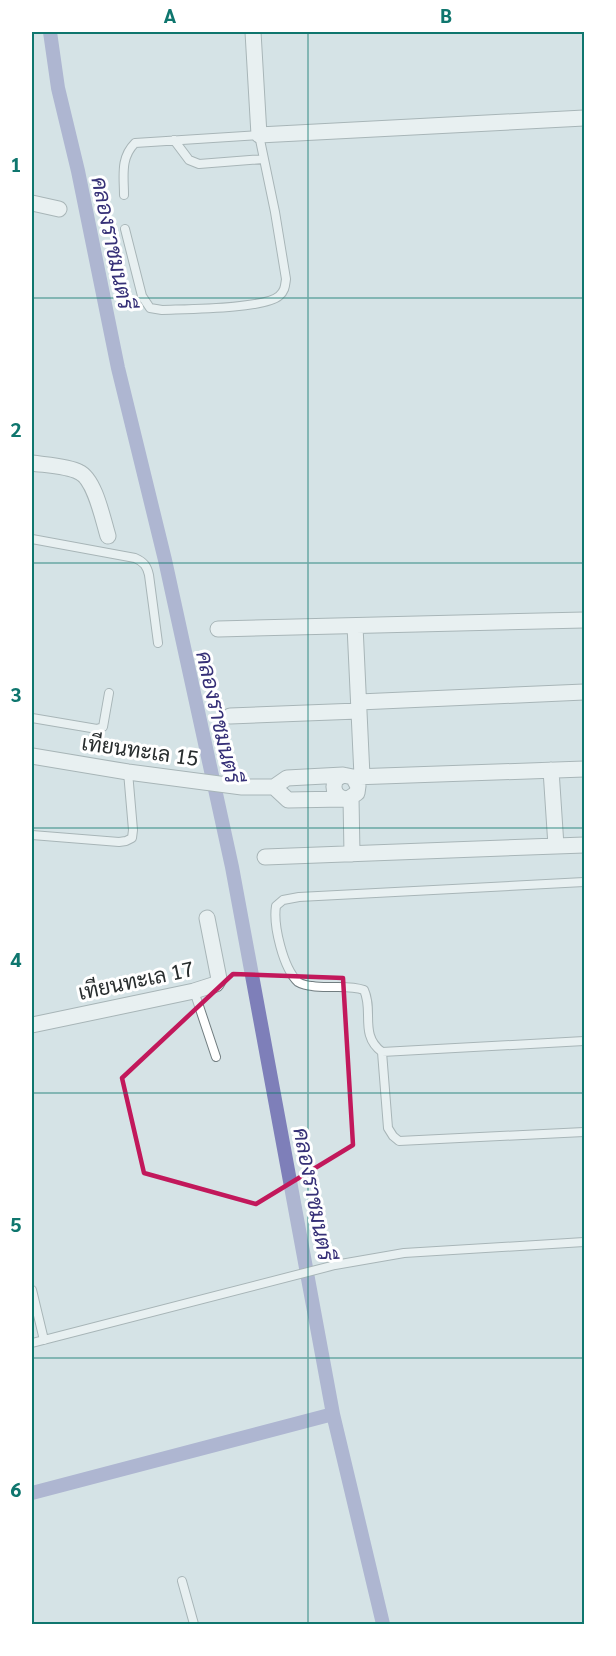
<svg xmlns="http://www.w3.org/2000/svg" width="616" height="1656" font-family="Georgia,Sarabun,serif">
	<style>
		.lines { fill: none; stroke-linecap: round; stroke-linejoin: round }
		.canal { stroke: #7e7fb9; stroke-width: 14 }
		.lane-casing { stroke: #717d80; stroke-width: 10 }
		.street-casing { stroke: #717d80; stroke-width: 17 }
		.lane { stroke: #fff; stroke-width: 8 }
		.street { stroke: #fff; stroke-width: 15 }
		.marked { fill: none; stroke: #c2185b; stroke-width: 4.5; stroke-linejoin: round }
		.grid { fill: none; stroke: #0f766e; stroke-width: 1.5; stroke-opacity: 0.55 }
		.labels { text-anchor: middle; stroke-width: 6; stroke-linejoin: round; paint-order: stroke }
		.street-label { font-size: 21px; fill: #282d2e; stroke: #fff }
		.water-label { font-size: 22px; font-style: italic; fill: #363077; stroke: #fff }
		.neatline { fill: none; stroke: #0f766e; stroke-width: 2 }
		.grid-label { font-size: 20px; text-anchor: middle; font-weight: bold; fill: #0f766e }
	</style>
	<rect width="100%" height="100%" fill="#d6e3e6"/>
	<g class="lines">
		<path class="canal" d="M50 32 58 88 78 171 118 368 165 560 232 867 333 1414
			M32 1493 333 1414 383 1624"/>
		<defs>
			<path id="lane" d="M174 140 189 160 199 164 263 159
				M124 195C124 176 120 158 135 143L259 135 275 212 286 279C285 286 285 291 279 296 264 309 185 309 162 310L150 308 142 296 125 229
				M32 539 135 558C144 562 147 566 149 575L158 643
				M32 718 97 729 103 727 109 693
				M32 835 119 842 126 841 132 838 133 830 128 772
				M194 991 216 1057
				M584 1041 382 1052 388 1128 393 1136 399 1141 584 1132
				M382 1052C359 1035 374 1011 364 990 347 984 329 989 312 986 308 986 301 984 298 982 283 968 273 925 276 906L283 900 299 897 584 882
				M32 1290 44 1340
				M32 1343 335 1265 404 1253 584 1242
				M182 1581 194 1624"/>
			<path id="street" d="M253 32 259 135 584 118
				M32 203 59 209
				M32 463C45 465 68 466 79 472 95 479 103 520 108 536
				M355 626 362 776
				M218 629 584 620
				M359 702 584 692
				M230 716 358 711
				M32 756 128 772 242 787H274L287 778 343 775
				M551 770 556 846
				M353 777 358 786 357 793 348 799C336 799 331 789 336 779L343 775 353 777 584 769
				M274 787 288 800 344 799
				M351 798 352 854
				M265 857 584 845
				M32 1025 194 991 216 984 219 979 207 918"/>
		</defs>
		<use href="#lane" class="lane-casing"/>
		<use href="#street" class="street-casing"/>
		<use href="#lane" class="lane"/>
		<use href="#street" class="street"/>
	</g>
	<path d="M0 0H616V1656H0ZM233 974 343 978 353 1145 256 1204 144 1173 122 1078Z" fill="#d6e3e6" fill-opacity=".55" fill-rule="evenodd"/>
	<path class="marked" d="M233 974 343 978 353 1145 256 1204 144 1173 122 1078Z"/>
	<path class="grid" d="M308 32V1624M32 298H584M32 563H584M32 828H584M32 1093H584M32 1358H584"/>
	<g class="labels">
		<g class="street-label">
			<text transform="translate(140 751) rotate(8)" y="7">เทียนทะเล 15</text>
			<text transform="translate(136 981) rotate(-12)" y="7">เทียนทะเล 17</text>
		</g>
		<g class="water-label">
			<text transform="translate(113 243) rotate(78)" y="8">คลองราชมนตรี</text>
			<text transform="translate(219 717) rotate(77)" y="8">คลองราชมนตรี</text>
			<text transform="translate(314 1194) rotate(79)" y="8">คลองราชมนตรี</text>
		</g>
	</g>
	<rect width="616" height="1656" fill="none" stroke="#ffffff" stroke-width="66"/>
	<rect x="33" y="33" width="550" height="1590" class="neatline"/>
	<g class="grid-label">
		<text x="170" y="23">A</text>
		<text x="446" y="23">B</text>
		<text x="16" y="172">1</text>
		<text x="16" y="437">2</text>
		<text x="16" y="702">3</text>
		<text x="16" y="967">4</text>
		<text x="16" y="1232">5</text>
		<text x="16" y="1497">6</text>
	</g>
</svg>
